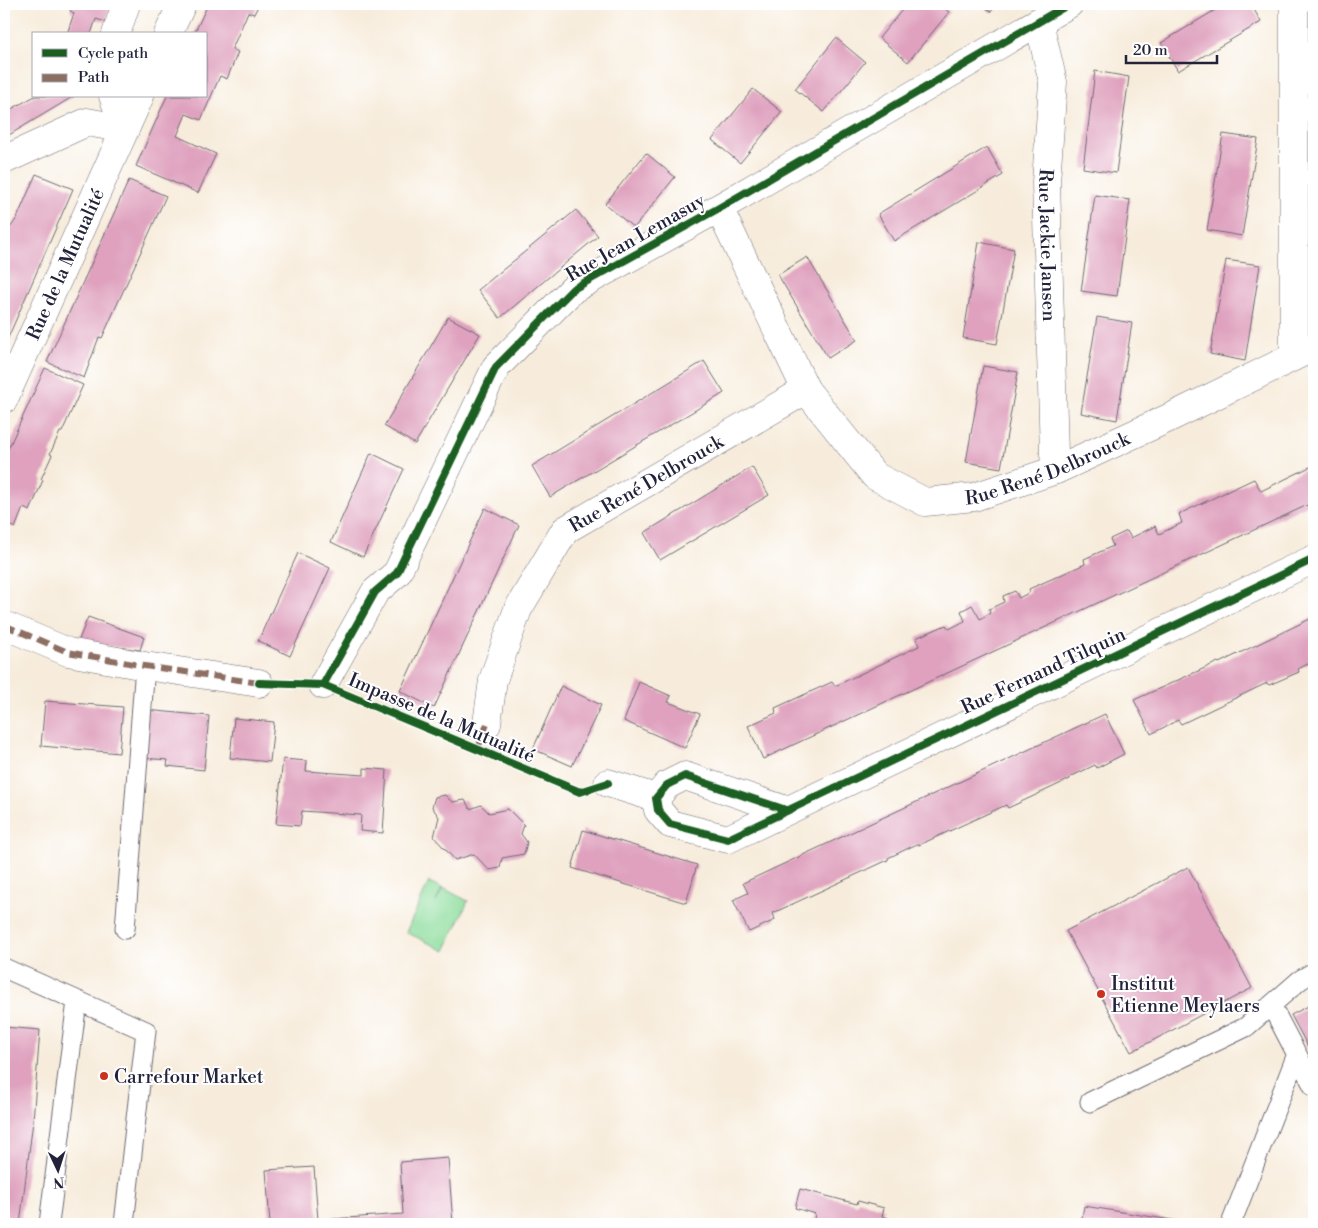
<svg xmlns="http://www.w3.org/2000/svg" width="1318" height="1228" font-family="'Libre Bodoni',serif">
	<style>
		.grass { fill: #8cdd9c; stroke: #57806c }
		.building { fill: #dfa1be }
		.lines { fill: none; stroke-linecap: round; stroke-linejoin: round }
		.lane-casing { stroke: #6d6973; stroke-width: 21 }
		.street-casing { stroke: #6d6973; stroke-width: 29 }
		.secondary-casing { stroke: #6d6973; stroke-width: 29 }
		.lane { stroke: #fff; stroke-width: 19 }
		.street { stroke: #fff; stroke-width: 28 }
		.secondary { stroke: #fff; stroke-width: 28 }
		.quiet { stroke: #8d6e63; stroke-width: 6; stroke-dasharray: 12 6; stroke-linecap: butt }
		.cycleway-casing { stroke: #fff; stroke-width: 11 }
		.cycleway { stroke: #1b5e20; stroke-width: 8 }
		.poi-dot { fill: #c8321e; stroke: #fff; stroke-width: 2 }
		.labels { text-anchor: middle; stroke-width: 4; stroke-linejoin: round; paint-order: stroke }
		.street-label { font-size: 19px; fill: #22223b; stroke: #fff }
		.poi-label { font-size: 19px; fill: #22223b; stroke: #fff; text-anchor: start }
	</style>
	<rect width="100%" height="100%" fill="#fff"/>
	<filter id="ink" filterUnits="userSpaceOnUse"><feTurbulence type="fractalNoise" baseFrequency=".02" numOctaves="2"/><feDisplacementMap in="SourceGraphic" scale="10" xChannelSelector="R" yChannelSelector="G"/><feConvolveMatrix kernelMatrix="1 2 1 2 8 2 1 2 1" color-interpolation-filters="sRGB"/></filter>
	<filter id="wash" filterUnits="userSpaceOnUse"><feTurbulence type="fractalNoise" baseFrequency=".0096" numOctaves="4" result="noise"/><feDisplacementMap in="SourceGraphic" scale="20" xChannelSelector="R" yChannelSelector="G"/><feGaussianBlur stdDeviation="1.12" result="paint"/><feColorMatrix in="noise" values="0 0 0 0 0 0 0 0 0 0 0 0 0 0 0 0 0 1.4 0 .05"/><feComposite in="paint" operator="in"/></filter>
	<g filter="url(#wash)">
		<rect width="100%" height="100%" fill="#f7ecdb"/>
		<path class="grass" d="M429 882 442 888 436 902 443 888 468 901 445 951 406 932Z"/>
		<g id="blocks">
			<path class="building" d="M73 4H111L106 22 96 19 91 34H67L74 13 70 11Z
				M208 4H259L254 14 248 12 232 49 238 52 227 79 220 76 201 120 186 114 177 136 216 154 198 193 136 166 167 96H206V34H194Z
				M907 4H939L949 12 908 62 879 38Z
				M981 4H997L991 12Z
				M1225 4H1251L1261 22 1178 71 1161 43Z
				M836 38 865 62 824 112 795 89Z
				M1095 71 1129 77 1116 173 1083 168Z
				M753 89 782 112 740 163 712 140Z
				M35 96H74L4 138V116L6 114V112Z
				M1223 134 1258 139 1242 236 1207 230Z
				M987 147 1003 175 894 241 878 214Z
				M646 153 675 177 634 228 605 204Z
				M36 174 73 189 4 347V226L10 228 17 218Z
				M129 180 166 196 102 338 99 337 84 378 47 362Z
				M1095 195 1130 200 1117 296 1081 291Z
				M576 210 598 236 500 318 478 290Z
				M979 242 1014 249 997 344 963 338Z
				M807 257 857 340 828 358 778 275Z
				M1226 260 1260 265 1245 361 1210 354Z
				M448 317 480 334 415 444 384 426Z
				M1097 317 1132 323 1117 420 1081 413Z
				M704 361 724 393 550 497 532 466Z
				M983 366 1018 372 1001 468 966 462Z
				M45 368 83 385 62 432H60L50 454 52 455 41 479 43 480 30 511 23 508 15 528 4 523V458Z
				M371 453 404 469 363 557 331 542Z
				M1314 465V502L763 759 748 726 776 713 775 708 832 682 835 686 919 646 916 638 946 625 949 629 965 621 961 611 972 605 980 619 990 613 989 609 1004 602 1003 596 1015 591 1019 598 1030 592 1029 589 1085 564 1084 559 1113 546 1110 539 1127 531 1131 538 1155 526 1159 534 1182 523 1179 514 1254 479 1261 491Z
				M752 467 769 495 660 560 644 533Z
				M485 508 519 525 434 708 400 691Z
				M298 553 330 568 290 656 258 641Z
				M88 617 144 637 140 650 78 642Z
				M1314 617V661L1298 669 1299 672 1269 685 1267 683 1181 724 1178 720 1151 734 1134 700 1218 662 1219 663Z
				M639 682 671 696 668 702 700 714 685 748 624 721Z
				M561 686 601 705 572 766 533 749Z
				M45 701 123 707 119 753 41 746Z
				M146 710 209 716 204 770 167 766 168 760 142 758Z
				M1105 714 1124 754 1097 768 1095 765 1070 777V779L1008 808 1006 805 919 845 917 844 888 858V860L773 913 775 920 749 932 733 900 748 893 743 883Z
				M234 718 274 722 270 762 230 758Z
				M283 759 307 761 306 771 364 775V768L387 770 383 833 360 831 361 815 331 813 302 811 300 826 276 824Z
				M445 795 452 802 465 800 470 809 481 805 489 813 508 809 524 825 521 834 527 842 524 854 502 858 500 868 489 870 474 854 455 860 434 837 439 817 432 807 435 797Z
				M583 830 697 865 686 903 572 868Z
				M1188 867 1252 988 1131 1052 1066 931Z
				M1314 1003V1058L1291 1015Z
				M4 1027 40 1030 33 1121 20 1224H4Z
				M448 1158 453 1224H270L266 1170 314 1167 318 1220 403 1214 400 1162Z
				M800 1189 857 1204 858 1201 884 1208 882 1216 895 1220 893 1224H813L815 1214 795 1208Z
				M1084 1206 1178 1221V1224H1081Z"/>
		</g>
	</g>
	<g filter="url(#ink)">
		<use href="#blocks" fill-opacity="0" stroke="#6d6973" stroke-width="1"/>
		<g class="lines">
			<defs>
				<path id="lane" d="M125 929 145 666
					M4 968 146 1031 124 1224
					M1271 1005 1314 1087
					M1090 1102 1246 1027 1300 980 1314 972
					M49 1224 77 1001
					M1231 1224 1297 1054"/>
				<g id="street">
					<path d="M1294 4V356"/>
					<path id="s1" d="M1039 22 1053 82 1046 182 1054 454 1056 470"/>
					<path d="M116 34 126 4"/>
					<path d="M113 96 125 129"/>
					<path d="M4 160 87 122 125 129"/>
					<path id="s2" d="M719 208 806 390 875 476 925 502 974 497 1056 470 1171 417 1314 347"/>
					<path d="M4 625 68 652 145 666 259 683"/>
					<path d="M323 685 375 592 397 573 496 367 573 289 719 208 1069 4"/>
					<path id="s3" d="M487 724 493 680 518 609 565 530 806 390"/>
					<path d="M608 783 656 798"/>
					<path d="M786 810 685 776 667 785 656 798 658 810 670 824 728 839 1314 559"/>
				</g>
				<g id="secondary">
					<path d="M168 34 182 4"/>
					<path id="s4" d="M4 399 140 96"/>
				</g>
			</defs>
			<use href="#lane" class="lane-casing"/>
			<use href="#street" class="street-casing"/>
			<use href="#secondary" class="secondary-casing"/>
			<use href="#lane" class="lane"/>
			<use href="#street" class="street"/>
			<use href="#secondary" class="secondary"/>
			<path class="quiet" d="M4 625 68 652 145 666 259 683
				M477 751 487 724"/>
			<defs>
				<path id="cycleway" d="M259 683 323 685 580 792 608 783
					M323 685 375 592 397 573 496 367 573 289 719 208 1069 4
					M786 810 685 776 667 785 656 798 658 810 670 824 728 839 1314 559"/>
			</defs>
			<use href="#cycleway" class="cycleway-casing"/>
			<use href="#cycleway" class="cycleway"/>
		</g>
	</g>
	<g class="poi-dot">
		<circle cx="1101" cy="994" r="5"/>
		<circle cx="104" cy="1076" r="5"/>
	</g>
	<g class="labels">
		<g class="street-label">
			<text transform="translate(635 237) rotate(-30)" y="7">Rue Jean Lemasuy</text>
			<text dy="7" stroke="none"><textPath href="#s1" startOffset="225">Rue Jackie Jansen</textPath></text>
			<text dy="7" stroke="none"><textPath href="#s4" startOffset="148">Rue de la Mutualité</textPath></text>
			<text dy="7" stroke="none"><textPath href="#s2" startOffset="496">Rue René Delbrouck</textPath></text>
			<text dy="7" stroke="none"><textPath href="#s3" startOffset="305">Rue René Delbrouck</textPath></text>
			<text transform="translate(1043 670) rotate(-25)" y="7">Rue Fernand Tilquin</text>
			<text transform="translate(442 717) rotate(23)" y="7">Impasse de la Mutualité</text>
		</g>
		<g class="poi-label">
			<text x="1111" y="990">Institut<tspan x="1111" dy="22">Etienne Meylaers</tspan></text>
			<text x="114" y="1083">Carrefour Market</text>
		</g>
	</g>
	<rect width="1318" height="1228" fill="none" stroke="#fff" stroke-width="20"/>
	<rect x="32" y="32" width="175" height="65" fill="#ffffff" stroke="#a7a7b1"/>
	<rect x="42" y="49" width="25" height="8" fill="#1b5e20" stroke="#a7a7b1"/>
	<text x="78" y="58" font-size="15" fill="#22223b">Cycle path</text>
	<rect x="42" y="74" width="25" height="8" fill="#8d6e63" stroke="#a7a7b1"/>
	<text x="78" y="82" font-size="15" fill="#22223b">Path</text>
	<g transform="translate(58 1170) rotate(176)" stroke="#ffffff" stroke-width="4" paint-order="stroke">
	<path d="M0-4L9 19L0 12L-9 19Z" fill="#22223b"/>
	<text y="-8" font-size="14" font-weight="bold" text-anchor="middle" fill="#22223b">N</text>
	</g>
	<path d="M1126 55v8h91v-8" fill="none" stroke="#22223b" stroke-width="2.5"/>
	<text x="1133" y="55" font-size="15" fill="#22223b" stroke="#ffffff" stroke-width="4" paint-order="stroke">20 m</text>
</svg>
